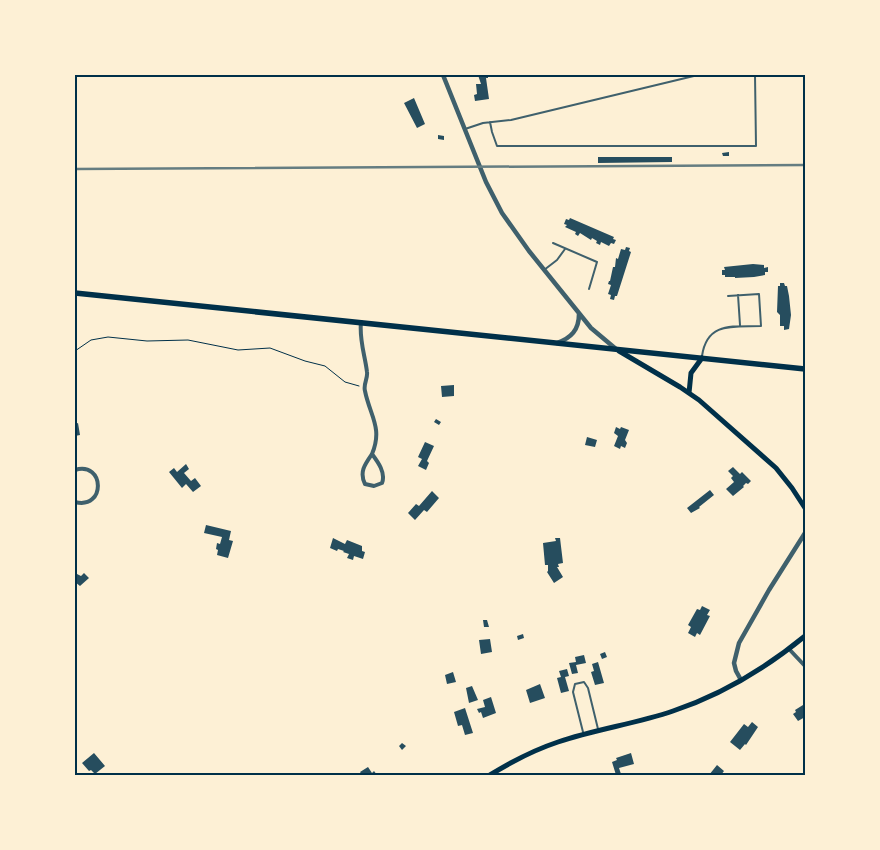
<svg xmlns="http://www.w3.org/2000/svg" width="880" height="850" font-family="'Fira Sans',sans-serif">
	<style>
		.building { fill: #264d5e }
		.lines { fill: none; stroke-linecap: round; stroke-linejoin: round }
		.path { stroke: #003049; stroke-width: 1 }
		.service { stroke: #3f606c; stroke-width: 2 }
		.minor { stroke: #3f606c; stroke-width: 4 }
		.tertiary { stroke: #3f606c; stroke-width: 4.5 }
		.secondary { stroke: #003049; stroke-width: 5 }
		.primary { stroke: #003049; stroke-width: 5.5 }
		.rail { stroke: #657d81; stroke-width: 2.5 }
		.neatline { fill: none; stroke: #003049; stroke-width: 2 }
	</style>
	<rect width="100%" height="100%" fill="#fdf0d5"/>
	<path class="building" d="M478 75H488V78H486L489 99 475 101 474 95 477 94 476 84H481Z
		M414 98 425 124 417 128 404 103Z
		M438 135 444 136V140L438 139Z
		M729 152V156H723L722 153Z
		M598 157H672V162L598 163Z
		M570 218 614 237 613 239 616 240 614 244 611 243 609 246 601 242 600 245 596 243 597 241 592 238 591 240 580 233 578 236 575 234 576 232 565 227 567 225 564 224 566 219 569 220Z
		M626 247 630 248 629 251 631 252 617 296H615L614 300 610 299 611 295 608 294 611 285 608 284 609 281H610L613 267H615L616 258 618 259 621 249 625 250Z
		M753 264 764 265V268L768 267V272H765V275L754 277 735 278V277H725V275H722V270H725L724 267Z
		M780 283H784L785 286H787L789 296 791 315 789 329 784 330V326H780V315L777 312 778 286H780Z
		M454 385V396L442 397 441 386Z
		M436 419 441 422 439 425 434 422Z
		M78 423 80 435 75 436V424Z
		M616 427 620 429 621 427 629 430 625 440 627 443 625 448 621 446 620 449 614 446 618 436 614 433Z
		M587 437 597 440 595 447 585 445Z
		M425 442 434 446 427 461 429 463 426 470 418 466 422 459 418 457Z
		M186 464 189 469 184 473 191 481 195 478 201 486 193 492 186 484 182 488 169 472 174 468 177 472Z
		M733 467 740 474 742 472 751 481 748 484 746 483 743 486 744 487 733 496 726 489 734 482 731 478 733 476 728 471Z
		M710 490 714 495 699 507 700 508 691 513 687 508Z
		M432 491 439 498 427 512 424 510 415 520 408 513 416 504 419 506Z
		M206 525 231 531 229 540 233 541 228 558 217 555 218 550 216 549 217 543 220 544 222 537 204 533Z
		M333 538 345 544 347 540 362 546V551L365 552 363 559 354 556 353 560 347 558 349 554 343 552 344 551 338 549 337 551 330 548Z
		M555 538H560L563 563 558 564 559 567H557L563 577 554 583 547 572 548 571V565H545L543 543 556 541Z
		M75 573 81 576 84 573 89 578 80 586 75 582Z
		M702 606 710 610 707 615 710 616 700 635 697 633 695 637 688 633 691 627 688 625 697 609 700 610Z
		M483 620H487L489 627H484Z
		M523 634 524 638 518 640 517 636Z
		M490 639 492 652 481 654 479 640Z
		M605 652 607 657 602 659 600 654Z
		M584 655 586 663 576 665 578 673 572 674 569 663 576 662 575 657Z
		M598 662 604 683 595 685 591 672 594 671 592 664Z
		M567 669 569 676 565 677 569 691 561 693 557 678 561 677 559 671Z
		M453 672 456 682 447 684 445 675Z
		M540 684 545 698 530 703 526 690Z
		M472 686 478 700 469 703 466 688Z
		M491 697 496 713 483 718 481 712 479 713 477 709 485 707 483 700Z
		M803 705 805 709V717L798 721 793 714 796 712 795 710Z
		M465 708 473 733 465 735 462 725 458 726 454 712Z
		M752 722 758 727 746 745 745 744 740 750 730 742 744 724 748 727Z
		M402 743 406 746 402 750 399 746Z
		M94 753 105 766 95 774 91 770 89 771 82 763Z
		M631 753 634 764 619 768 621 774 616 775 612 762 617 760 616 758Z
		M717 765 724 771 721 775H709Z
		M368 767 372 773 374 771 377 775H362L360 772Z"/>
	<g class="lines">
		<path class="path" d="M75 351 91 340 108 337 147 341 188 340 238 350 270 348 305 361 325 366 345 382 359 386"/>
		<path class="service" d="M490 122 492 132 497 146H756L755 75
			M465 129 483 123 511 120 698 75
			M553 243 597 262 589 289
			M544 270 557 260 565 249
			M738 295 740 325
			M702 356C707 321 734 327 761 326L759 294 728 296
			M583 732 573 692 575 684 584 682 588 688 598 729"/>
		<path class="minor" d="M361 322C359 340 365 355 367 372 368 379 363 384 365 391 370 416 383 428 372 454 378 462 386 473 382 483L374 486 365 484C359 472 365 464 372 454
			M75 470C105 461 106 510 75 502
			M789 649 805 666"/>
		<path class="tertiary" d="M443 75 486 182 502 213 529 251 591 328 616 349
			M557 343C571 338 579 330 579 314
			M741 680 736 671 734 663 739 643 769 590 805 533"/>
		<path class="secondary" d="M619 351 680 387 699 400 776 468 792 488 805 508
			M689 393 691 373 702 358
			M490 775C511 762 534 750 558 742 596 729 635 724 673 711 721 695 766 668 805 636"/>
		<path class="primary" d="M75 293 805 369"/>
		<path class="rail" d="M75 169 805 165"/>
	</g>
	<rect width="880" height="850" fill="none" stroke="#fdf0d5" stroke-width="152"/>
	<rect x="76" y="76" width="728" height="698" class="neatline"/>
</svg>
